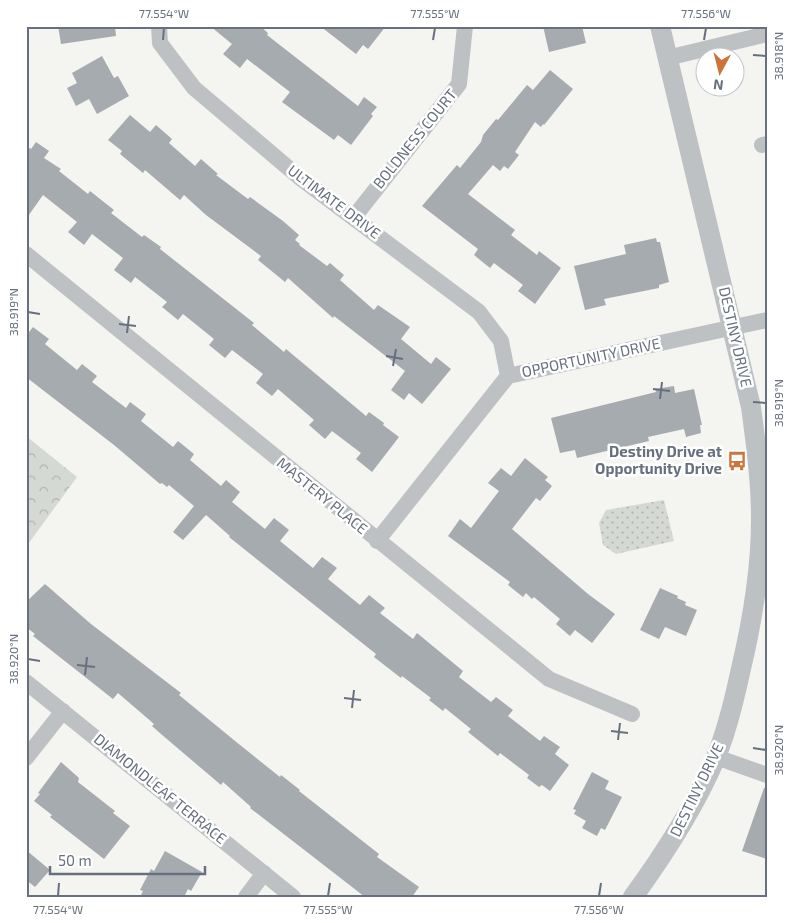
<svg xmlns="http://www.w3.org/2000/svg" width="793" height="923" font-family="'Exo 2',sans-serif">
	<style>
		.grass { fill: url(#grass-dots) }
		.forest { fill: url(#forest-crowns) }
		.building { fill: #a6abb0 }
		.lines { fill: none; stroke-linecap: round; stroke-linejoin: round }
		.minor { stroke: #bec1c4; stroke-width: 16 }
		.tertiary { stroke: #bec1c4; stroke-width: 20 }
		.ticks { fill: none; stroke: #67707e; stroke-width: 2 }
		.labels { text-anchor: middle; stroke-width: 5; stroke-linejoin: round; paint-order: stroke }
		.street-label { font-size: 15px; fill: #67707e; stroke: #fff }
		.poi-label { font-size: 15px; font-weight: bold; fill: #67707e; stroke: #fff; text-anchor: end }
		.neatline { fill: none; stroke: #67707e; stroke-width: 2 }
		.ticks-label { font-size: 12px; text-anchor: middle; fill: #67707e }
	</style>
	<defs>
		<pattern id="grass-dots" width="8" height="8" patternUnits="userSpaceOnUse" patternTransform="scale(1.25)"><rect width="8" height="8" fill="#d4dad3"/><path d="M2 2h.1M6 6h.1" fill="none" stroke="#b0b5b0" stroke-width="1.8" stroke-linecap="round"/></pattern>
		<pattern id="forest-crowns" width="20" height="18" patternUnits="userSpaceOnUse" patternTransform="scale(1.25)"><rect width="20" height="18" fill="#d4dad3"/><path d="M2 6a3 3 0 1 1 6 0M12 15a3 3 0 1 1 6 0" fill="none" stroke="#b0b5b0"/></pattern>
	</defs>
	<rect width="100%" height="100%" fill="#f4f4f1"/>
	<path class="grass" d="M664 500 674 541 616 554 603 545 599 523 606 510Z"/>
	<path class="forest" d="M26 436 77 477 26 547Z"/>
	<path class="building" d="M58 26H115L116 36 61 44Z
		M210 26H260L268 33 267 35 358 106 364 97 377 107 371 114 373 116 351 145 338 135 334 140 282 102 290 92 247 59 240 68 223 54 232 44Z
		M320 26H386L368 49 363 45 356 54Z
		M543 26H582L586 43 549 52Z
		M102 56 114 78 118 76 129 96 97 114 89 99 76 106 67 88 77 83 72 73Z
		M550 70 573 89 544 125 543 124 541 127 535 122 515 152 519 155 508 169 504 166 500 171 493 165 468 194 515 230 511 235 537 255 539 251 561 268 535 304 518 291 523 285 494 263 490 268 474 255 478 249 422 206 457 165 460 168 481 142 483 135 496 119 498 120 527 85 533 90Z
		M130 115 150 132 156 125 172 139 169 143 195 166 201 159 218 174 216 175 248 199 250 197 283 221 299 235 295 240 300 244 299 245 327 266 330 263 344 275 340 280 374 310 378 305 410 327 401 339 431 364 436 357 451 369 422 404 409 393 404 400 391 390 405 371 334 316 333 318 288 278 285 282 258 260 261 256 206 215 184 195 180 200 145 170 143 173 120 154 122 151 108 140Z
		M36 142 49 151 44 158 61 169 59 171 88 194 90 191 114 210 111 213 142 237 144 235 161 247 160 249 254 323 252 325 284 352 286 349 366 416 369 412 384 423 383 425 399 437 372 472 356 459 361 453 332 431 325 439 309 425 314 420 278 389 272 396 256 383 263 374 232 350 225 358 209 345 214 339 183 314 178 320 162 307 167 302 135 277 131 283 114 270 123 258 92 234 84 245 68 232 77 222 43 195 26 219V146L31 149Z
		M656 238 657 242H660L669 282 659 285V288L604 299 606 305 585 310 574 266 626 254 624 245Z
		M33 327 49 339 45 344 77 370 82 364 97 376 92 382 126 408 130 402 146 414 141 421 173 447 178 441 194 454 190 460 221 486 226 480 240 492 232 502 265 529 274 518 289 530 280 541 313 568 322 557 337 568 328 579 360 605 369 595 385 608 380 613 413 639 417 633 463 671 459 677 491 702 496 697 513 710 508 716 540 741 544 736 560 747 555 754 569 765 550 791 542 785 539 787 527 778 529 775 500 753 498 756 468 732 471 729 445 708 443 711 429 700 431 698 402 676 401 678 374 657 376 654 229 537 230 536 206 515 183 540 173 532 194 506 169 485 167 487 162 483 160 484 114 445 26 377V336Z
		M674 386 675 393 694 389 702 425H700L701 433 686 437 684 429 648 437 649 441 577 458 575 450 560 453 551 418 656 392 655 389Z
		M525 458 548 477 545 480 552 486 540 501 536 498 512 529 588 594 615 614 592 643 575 630 570 636 556 624 560 619 534 597 532 599 526 593 523 597 508 585 510 582 448 536 460 519 471 528 499 491 488 483 501 468 511 476Z
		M45 584 91 624 181 693 179 695 240 745 280 777 281 775 300 790 299 791 379 854 377 857 419 887 412 897H365L250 808 251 807 223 782 221 785 161 734 152 726 154 724 118 693 113 699 33 636 35 634 26 627V602Z
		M660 588 678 596 677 598 686 602 685 605 697 610 686 636 665 627 659 639 640 630Z
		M61 762 79 778 78 782 115 811 113 813 130 826 104 859 50 817 52 815 34 801 40 794 38 793Z
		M592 772 609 781 605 789 622 797 605 830 601 828 597 836 582 828 586 821 574 814 576 810 573 809Z
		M764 788H767V859L742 851Z
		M26 850 50 870 35 887 26 880Z
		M165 851 202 872 191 891 188 889 184 897H140L143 891 140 890 151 869 154 871Z"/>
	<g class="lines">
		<path class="minor" d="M159 26 160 43 194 88 299 177 479 312 501 341 508 376
			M667 58 767 34
			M762 145 767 144
			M354 217 459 84 465 26
			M26 254 549 679 632 714
			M377 541 508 376 767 320
			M26 682 293 897
			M716 757 767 775
			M26 758 63 711
			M246 897 264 873"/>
		<path class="tertiary" d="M633 897C665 853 695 807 716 757 727 730 734 701 740 673 752 623 761 571 761 520 761 482 756 444 751 407L660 26"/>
	</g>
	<path class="ticks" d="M163 40 164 28M433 40 435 28M704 40 706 28M753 55 766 56M28 312 40 314M119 324 136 326M127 333 129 316M386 356 403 359M393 366 396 349M653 389 670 391M660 399 662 382M753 402 766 403M28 659 40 661M77 665 95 667M85 675 87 657M344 698 361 700M352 708 354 690M611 731 628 733M618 740 620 723M753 748 766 750M58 896 59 883M328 896 330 883M599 896 601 883"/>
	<defs>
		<symbol id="bus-bare" viewBox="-9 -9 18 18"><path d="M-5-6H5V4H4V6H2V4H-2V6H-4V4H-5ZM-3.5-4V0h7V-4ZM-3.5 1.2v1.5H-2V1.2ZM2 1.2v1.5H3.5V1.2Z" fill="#cc7439" stroke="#fff" stroke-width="2.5" paint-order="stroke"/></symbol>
	</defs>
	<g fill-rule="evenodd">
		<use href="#bus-bare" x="723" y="447" width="28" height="28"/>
	</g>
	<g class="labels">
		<g class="street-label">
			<text transform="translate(415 139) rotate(-51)" y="5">BOLDNESS COURT</text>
			<text transform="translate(334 202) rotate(37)" y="5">ULTIMATE DRIVE</text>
			<text transform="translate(735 337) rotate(77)" y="5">DESTINY DRIVE</text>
			<text transform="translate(591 358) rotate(-12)" y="5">OPPORTUNITY DRIVE</text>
			<text transform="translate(322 496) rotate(39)" y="5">MASTERY PLACE</text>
			<text transform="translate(160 789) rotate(39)" y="5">DIAMONDLEAF TERRACE</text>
			<text transform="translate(697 790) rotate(-64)" y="5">DESTINY DRIVE</text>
		</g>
		<g class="poi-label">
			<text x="722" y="457">Destiny Drive at<tspan x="722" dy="17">Opportunity Drive</tspan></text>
		</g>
	</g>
	<rect width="793" height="923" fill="none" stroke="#ffffff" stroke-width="55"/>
	<g transform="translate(720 72) rotate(187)"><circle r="24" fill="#ffffff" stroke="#c2c6cb"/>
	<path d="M0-4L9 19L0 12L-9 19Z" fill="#cc7439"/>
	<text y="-8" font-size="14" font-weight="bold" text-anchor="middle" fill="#67707e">N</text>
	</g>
	<path d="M50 866v8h155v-8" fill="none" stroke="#67707e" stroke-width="2.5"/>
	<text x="58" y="866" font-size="15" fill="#67707e" stroke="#ffffff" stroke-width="4" paint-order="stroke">50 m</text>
	<rect x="28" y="28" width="738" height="868" class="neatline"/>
	<g class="ticks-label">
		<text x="164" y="18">77.554°W</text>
		<text x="435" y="18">77.555°W</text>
		<text x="706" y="18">77.556°W</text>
		<text transform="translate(779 56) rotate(-90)" y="4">38.918°N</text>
		<text transform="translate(14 312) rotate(-90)" y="4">38.919°N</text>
		<text transform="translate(779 403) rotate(-90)" y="4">38.919°N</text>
		<text transform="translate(14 659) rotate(-90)" y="4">38.920°N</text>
		<text transform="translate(779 750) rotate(-90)" y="4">38.920°N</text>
		<text x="58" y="914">77.554°W</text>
		<text x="328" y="914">77.555°W</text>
		<text x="599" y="914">77.556°W</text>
	</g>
</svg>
